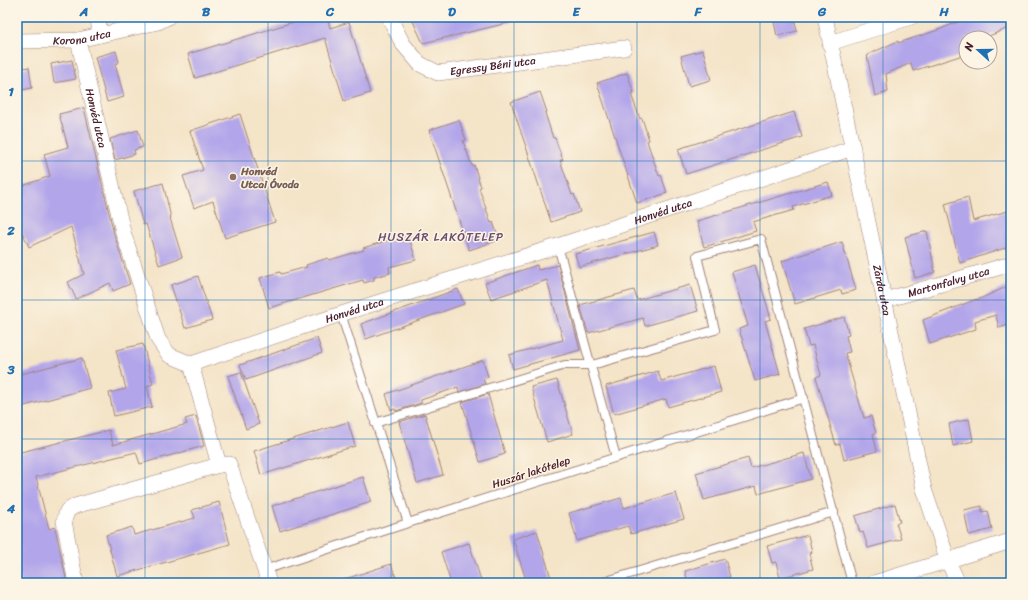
<svg xmlns="http://www.w3.org/2000/svg" width="1028" height="600" font-family="Sriracha,sans-serif">
	<style>
		.building { fill: #b2a5ea }
		.lines { fill: none; stroke-linecap: round; stroke-linejoin: round }
		.lane-casing { stroke: #9f827a; stroke-width: 10 }
		.street-casing { stroke: #9f827a; stroke-width: 16 }
		.lane { stroke: #fff; stroke-width: 8 }
		.street { stroke: #fff; stroke-width: 15 }
		.grid { fill: none; stroke: #1f6fb2; stroke-width: 1; stroke-opacity: 0.55 }
		.education-dot { fill: #8d6e63; stroke: #fcf5e5; stroke-width: 1.5 }
		.labels { text-anchor: middle; stroke-width: 3; stroke-linejoin: round; paint-order: stroke }
		.street-label { font-size: 11px; fill: #4a1f2b; stroke: #fcf5e5 }
		.education-label { font-size: 11px; font-weight: bold; fill: #785e54; stroke: #fcf5e5; text-anchor: start }
		.neighbourhood-label { font-size: 12px; letter-spacing: 1px; fill: #6e4e6e; stroke: #fcf5e5 }
		.neatline { fill: none; stroke: #1f6fb2; stroke-width: 1.5 }
		.grid-label { font-size: 13px; text-anchor: middle; font-weight: bold; fill: #1f6fb2 }
	</style>
	<rect width="100%" height="100%" fill="#fcf5e5"/>
	<filter id="ink" filterUnits="userSpaceOnUse"><feTurbulence type="fractalNoise" baseFrequency=".025" numOctaves="2"/><feDisplacementMap in="SourceGraphic" scale="8" xChannelSelector="R" yChannelSelector="G"/><feConvolveMatrix kernelMatrix="1 2 1 2 8 2 1 2 1" color-interpolation-filters="sRGB"/></filter>
	<filter id="wash" filterUnits="userSpaceOnUse"><feTurbulence type="fractalNoise" baseFrequency=".012" numOctaves="4" result="noise"/><feDisplacementMap in="SourceGraphic" scale="16" xChannelSelector="R" yChannelSelector="G"/><feGaussianBlur stdDeviation="0.9" result="paint"/><feColorMatrix in="noise" values="0 0 0 0 0 0 0 0 0 0 0 0 0 0 0 0 0 1.4 0 .05"/><feComposite in="paint" operator="in"/></filter>
	<g filter="url(#wash)">
		<rect width="100%" height="100%" fill="#f4e4c8"/>
		<g id="blocks">
			<path class="building" d="M310 17H327L330 28 349 22 370 93 344 101 325 38 195 78 188 54Z
				M411 17H511L512 22 423 43Z
				M773 17H794L797 31 777 36Z
				M969 17H1011V27L984 38H966V54L913 71 911 63 886 74 888 92 875 96 867 55 898 41V43L941 29Z
				M703 50 711 80 689 86 681 56Z
				M116 51 119 62 115 64 124 97 107 102 95 57Z
				M72 60 76 79 54 83 51 64Z
				M29 67 32 88 17 91V69Z
				M627 73 634 93 631 94 640 119 642 118 649 140 647 141 659 176 661 175 667 193 637 203 597 83Z
				M540 92 547 112 545 113 553 138H555L563 160H560L572 195 574 194 580 212 551 222 511 102Z
				M84 108 114 234 130 284 113 291 110 283 76 299 68 282 84 274 71 227 29 247 17 221V188L50 176 44 154 68 147 59 114Z
				M794 112 802 137 686 174 678 149Z
				M240 114 275 222 225 238 213 201 194 208 183 176 203 170 190 131Z
				M459 120 466 140 463 141 472 166 474 165 481 187 479 188 491 223 493 222 499 240 469 250 429 130Z
				M138 130 143 147 134 150 135 154 115 160 110 139Z
				M828 182 832 195 793 207 794 210 753 222 756 231 704 247 697 221Z
				M163 183 171 218H170L182 257 159 265 146 224 143 225 134 191Z
				M968 197 973 221 1011 210V246L960 263 945 204Z
				M927 231 935 272 915 278 905 237Z
				M654 232 658 245 579 267 575 254Z
				M408 234 416 260 389 267 390 273 374 277V280L364 283 363 280 269 308 260 278 280 272 281 274 307 267 306 265 328 258 329 260 364 250 363 248Z
				M842 242 856 290 842 294 841 290 795 304 782 261Z
				M537 265 538 270 558 265 580 350 513 369 509 355 563 340 547 280 491 299 485 283Z
				M755 265 771 319 765 321 780 374 755 381 739 329 748 326 732 272Z
				M198 276 212 320 185 328 171 285Z
				M690 285 698 311 645 326 643 318 588 333 580 305 634 290 637 300Z
				M1011 285V324L999 328 996 315 975 321 976 329 930 344 923 320 977 299V300Z
				M458 289 464 304 366 339 361 324Z
				M844 317 849 335 846 336 850 352 845 353 864 418 871 416 876 433 873 434 877 451 844 460 840 444 836 445 816 377 821 375 813 345 809 346 804 329Z
				M317 338 322 353 246 380 240 365Z
				M143 344 153 384 147 386 152 407 114 416 109 393 126 389 116 350Z
				M82 358 90 388 17 408V375Z
				M483 360 488 377 483 379 485 384 459 392 458 387 421 400V403L396 411 395 409 391 410 386 394Z
				M714 366 721 392 668 407 666 399 614 414 606 386 658 371 661 381Z
				M241 372 259 424 246 429 228 376Z
				M557 380 573 434 547 442 531 387Z
				M488 394 505 454 480 462 462 402Z
				M425 414 443 475 417 483 399 422Z
				M196 416 204 446 140 464 136 452 36 477 49 529 55 527 67 583H21L17 568V453L109 430 113 445 187 424 185 419Z
				M969 419 973 441 953 446 949 424Z
				M348 422 355 446 261 475 254 451Z
				M804 453 811 479 758 494 756 486 704 500 696 473 748 458 751 468Z
				M363 477 371 502 280 531 272 506Z
				M676 493 684 519 631 534 628 526 577 541 569 513 621 498 624 508Z
				M219 502 230 544 117 576 106 535 132 527 134 535 195 518 192 510Z
				M895 504 900 522 896 523 901 539 868 548 863 532 860 533 855 516Z
				M982 506V512L988 511 992 529 969 535 964 510Z
				M537 531 551 578 535 583H527L513 539Z
				M808 535 812 552 809 553 813 569 780 578 776 562 772 563 767 546Z
				M469 543 482 583H451L441 552Z
				M725 559 730 577 726 578 728 583H688L685 571Z
				M391 564 398 583H340L339 581Z"/>
		</g>
	</g>
	<g filter="url(#ink)">
		<use href="#blocks" fill-opacity="0" stroke="#9f827a" stroke-width="1"/>
		<g class="lines">
			<defs>
				<path id="lane" d="M558 246 616 457
					M341 314 408 523
					M375 423 565 365H592L715 330 697 256 761 239 852 583
					M264 570 408 523 804 398
					M600 583 834 512"/>
				<g id="street">
					<path d="M98 17 100 35"/>
					<path id="s1" d="M389 17 403 44 420 64 438 73 624 48"/>
					<path id="s2" d="M825 17 924 489 948 561 958 583"/>
					<path id="s3" d="M78 40 123 232 158 339 169 355 191 364 341 314 558 246 853 148"/>
					<path id="s4" d="M17 41 78 40 158 22 168 17"/>
					<path d="M830 43 911 17"/>
					<path id="s5" d="M885 300 1011 264"/>
					<path d="M191 364 219 465"/>
					<path d="M76 583 64 521 67 511 75 506 219 465 229 464 269 583"/>
					<path d="M874 583 1011 541"/>
				</g>
			</defs>
			<use href="#lane" class="lane-casing"/>
			<use href="#street" class="street-casing"/>
			<use href="#lane" class="lane"/>
			<use href="#street" class="street"/>
		</g>
	</g>
	<path class="grid" d="M145 17V583M268 17V583M391 17V583M514 17V583M637 17V583M760 17V583M883 17V583M17 161H1011M17 300H1011M17 439H1011"/>
	<circle class="education-dot" cx="233" cy="177" r="4"/>
	<g class="labels">
		<g class="street-label">
			<text dy="4" stroke="none"><textPath href="#s4" startOffset="65">Korona utca</textPath></text>
			<text dy="4" stroke="none"><textPath href="#s1" startOffset="132">Egressy Béni utca</textPath></text>
			<text dy="4" stroke="none"><textPath href="#s3" startOffset="80">Honvéd utca</textPath></text>
			<text dy="4" stroke="none"><textPath href="#s3" startOffset="849">Honvéd utca</textPath></text>
			<text dy="4" stroke="none"><textPath href="#s5" startOffset="66">Martonfalvy utca</textPath></text>
			<text dy="4" stroke="none"><textPath href="#s2" startOffset="279">Zárda utca</textPath></text>
			<text dy="4" stroke="none"><textPath href="#s3" startOffset="525">Honvéd utca</textPath></text>
			<text transform="translate(531 472) rotate(-18)" y="4">Huszár lakótelep</text>
		</g>
		<g class="education-label">
			<text x="241" y="175">Honvéd<tspan x="241" dy="13">Utcai Óvoda</tspan></text>
		</g>
		<g class="neighbourhood-label">
			<text x="441" y="241">HUSZÁR LAKÓTELEP</text>
		</g>
	</g>
	<rect width="1028" height="600" fill="none" stroke="#fcf5e5" stroke-width="44"/>
	<g transform="translate(978 50) rotate(291)"><circle r="19" fill="#fcf5e5" stroke="#b59f9b"/>
	<path d="M0-3L7 15L0 10L-7 15Z" fill="#1f6fb2"/>
	<text y="-6" font-size="11" font-weight="bold" text-anchor="middle" fill="#4a1f2b">N</text>
	</g>
	<rect x="22" y="22" width="984" height="556" class="neatline"/>
	<g class="grid-label">
		<text x="84" y="16">A</text>
		<text x="206" y="16">B</text>
		<text x="330" y="16">C</text>
		<text x="452" y="16">D</text>
		<text x="576" y="16">E</text>
		<text x="698" y="16">F</text>
		<text x="822" y="16">G</text>
		<text x="944" y="16">H</text>
		<text x="11" y="96">1</text>
		<text x="11" y="235">2</text>
		<text x="11" y="374">3</text>
		<text x="11" y="513">4</text>
	</g>
</svg>
